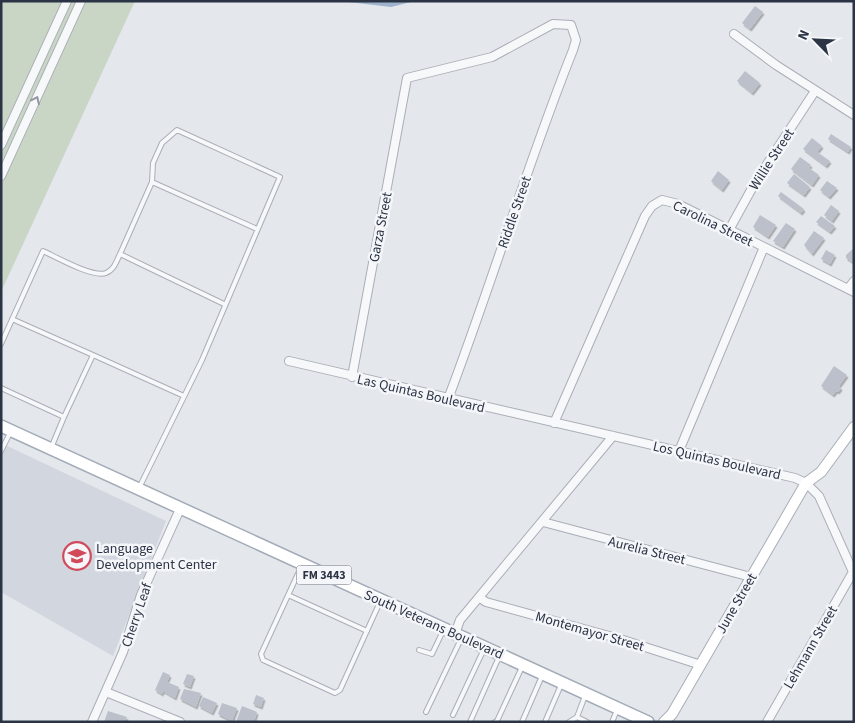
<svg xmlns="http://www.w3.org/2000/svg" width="855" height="723" font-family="'Source Sans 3',sans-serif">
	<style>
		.built { fill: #d2d6de }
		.green { fill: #c9d6c5 }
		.water { fill: #9fb4cc }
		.building { fill: #bbc0ca; filter: url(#shadow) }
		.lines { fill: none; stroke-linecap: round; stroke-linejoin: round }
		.lane-casing { stroke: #a9aeb7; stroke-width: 6 }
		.street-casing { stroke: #a9aeb7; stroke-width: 10 }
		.secondary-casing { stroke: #a9aeb7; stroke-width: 12 }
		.primary-casing { stroke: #a3abb8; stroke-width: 14 }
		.lane { stroke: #f7f8fa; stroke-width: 4 }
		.street { stroke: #f7f8fa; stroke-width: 8 }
		.secondary { stroke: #fff; stroke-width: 10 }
		.primary { stroke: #fff; stroke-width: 11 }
		.oneway { stroke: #9196a0 }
		.labels { text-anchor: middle; stroke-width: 5; stroke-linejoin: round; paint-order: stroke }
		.shield { fill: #f4f6f9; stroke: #676e7b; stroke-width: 1 }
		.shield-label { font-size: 12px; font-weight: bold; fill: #2b3445 }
		.street-label { font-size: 14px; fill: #2b3445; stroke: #f4f6f9 }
		.poi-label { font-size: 14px; fill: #2b3445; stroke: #f4f6f9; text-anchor: start }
	</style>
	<defs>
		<filter id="shadow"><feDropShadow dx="1.5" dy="2.5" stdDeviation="0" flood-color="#0004"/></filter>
	</defs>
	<rect width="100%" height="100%" fill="#e4e7ec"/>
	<path class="built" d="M1 443 166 521 113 656 1 592Z"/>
	<path class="green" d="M1 1H135L1 292Z"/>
	<path class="water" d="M340 1H415L391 7Z"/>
	<path class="building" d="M755 6 763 12 750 29 742 23Z
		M745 71 760 83 752 93 737 81Z
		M831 134 851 147 848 152 828 139Z
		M812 138 822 146 817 152 830 161 826 166 803 149Z
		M800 157 811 165 809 168 819 175 812 185 791 169Z
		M718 171 729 180 722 190 711 181Z
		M794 174 810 187 804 195 787 183Z
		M827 181 837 188 829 197 820 190Z
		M781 192 804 209 801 213 778 196Z
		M831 205 839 211 832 221 824 215Z
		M760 215 776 225 768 237 753 227Z
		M821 216 835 226 830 232 816 222Z
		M786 223 795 229 783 247 773 241Z
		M814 231 824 238 812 254 804 245Z
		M854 248V263L846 258V255Z
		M826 250 835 255 830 264 821 259Z
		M834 366 847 375 839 386 841 388 838 392 836 391 833 395 821 386Z
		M163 672 170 675 167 682 179 687 175 698 163 691 162 694 155 690Z
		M187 674 194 676 190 687 183 684Z
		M184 689 201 693 196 707 180 699Z
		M256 695 264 698 261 707 253 704Z
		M203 697 217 703 212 713 199 706Z
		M222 703 237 708 232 721 218 714Z
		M242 706 257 712 254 722H236Z
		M108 711 127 717 125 722H104Z"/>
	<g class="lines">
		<defs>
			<path id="lane" d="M152 182 257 229
				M12 319 93 355 64 417
				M1 344 43 251C56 257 93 278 106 273 114 270 116 262 120 254
				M93 355 184 396
				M1 388 64 417 51 448
				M1 451 10 433
				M139 488 202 360 280 177 177 130 162 143 153 163 152 182 120 254 224 304
				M302 565 261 654 263 660 335 693 340 690 380 602
				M288 595 367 631
				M419 650 432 654 443 631
				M426 712 461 639
				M453 715 484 649
				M577 717 587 722
				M470 722 499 657
				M495 722 497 721 522 667
				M522 722 542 676
				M545 722 561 685
				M569 722 577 717 585 696
				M612 722 617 710"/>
			<path id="street" d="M734 34 776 65 854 115
				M1 145 67 1
				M1 176 81 1
				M729 230 756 181 815 91
				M848 289 854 281
				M289 361 795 478 806 483 819 496 854 574
				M352 377 407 78 492 57 553 24 571 25 576 40 573 50C527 165 492 283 448 399
				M554 423 645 216 652 206 662 200 678 204 854 292
				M679 451 764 247
				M543 522 751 577
				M480 598 486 602 620 639 701 665
				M455 634 460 620 613 436
				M106 692 180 722
				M92 722 123 652 141 595 180 509
				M767 722 853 572"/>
			<path id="secondary" d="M664 722 672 714 806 483 821 472 854 427"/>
			<path id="primary" d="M1 426 648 722"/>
		</defs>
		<use href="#lane" class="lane-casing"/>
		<use href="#street" class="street-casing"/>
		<use href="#secondary" class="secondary-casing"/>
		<use href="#primary" class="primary-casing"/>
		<use href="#lane" class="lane"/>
		<use href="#street" class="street"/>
		<use href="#secondary" class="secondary"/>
		<use href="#primary" class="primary"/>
	</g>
	<defs><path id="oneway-chevron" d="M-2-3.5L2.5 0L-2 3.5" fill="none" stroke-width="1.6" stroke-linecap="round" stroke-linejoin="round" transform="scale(1.25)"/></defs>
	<use class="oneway" href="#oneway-chevron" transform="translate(36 100) rotate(-65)"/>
	<defs>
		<symbol id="school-ring" viewBox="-11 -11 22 22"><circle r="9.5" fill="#f4f6f9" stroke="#d1495b" stroke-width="1.5"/><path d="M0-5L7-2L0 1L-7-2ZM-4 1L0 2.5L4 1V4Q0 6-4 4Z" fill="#d1495b"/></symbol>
	</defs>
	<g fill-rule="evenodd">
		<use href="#school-ring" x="61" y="540" width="32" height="32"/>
	</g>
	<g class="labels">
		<rect class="shield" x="296.5" y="565.5" width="55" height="19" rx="4"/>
		<g class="shield-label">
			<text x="324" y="579">FM 3443</text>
		</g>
		<g class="street-label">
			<text transform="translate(771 159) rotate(-57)" y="5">Willie Street</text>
			<text transform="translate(514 212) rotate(-71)" y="5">Riddle Street</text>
			<text transform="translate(713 223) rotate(26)" y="5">Carolina Street</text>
			<text transform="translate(380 227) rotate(-79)" y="5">Garza Street</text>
			<text transform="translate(421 393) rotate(13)" y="5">Las Quintas Boulevard</text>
			<text transform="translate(717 460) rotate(13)" y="5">Los Quintas Boulevard</text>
			<text transform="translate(647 550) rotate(14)" y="5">Aurelia Street</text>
			<text transform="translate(736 603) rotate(-60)" y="5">June Street</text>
			<text transform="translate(136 615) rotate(-71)" y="5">Cherry Leaf</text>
			<text transform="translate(434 624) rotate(24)" y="5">South Veterans Boulevard</text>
			<text transform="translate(590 631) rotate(16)" y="5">Montemayor Street</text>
			<text transform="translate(810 647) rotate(-60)" y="5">Lehmann Street</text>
		</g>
		<g class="poi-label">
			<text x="96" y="553">Language<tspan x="96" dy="16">Development Center</tspan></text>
		</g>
	</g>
	<rect width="855" height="723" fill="none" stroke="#2b3445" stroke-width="5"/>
	<g transform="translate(815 40) rotate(294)" stroke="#f4f6f9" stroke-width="4" paint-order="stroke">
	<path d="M0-4L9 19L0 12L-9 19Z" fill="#2b3445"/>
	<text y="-8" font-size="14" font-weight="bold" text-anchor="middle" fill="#2b3445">N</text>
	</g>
</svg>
